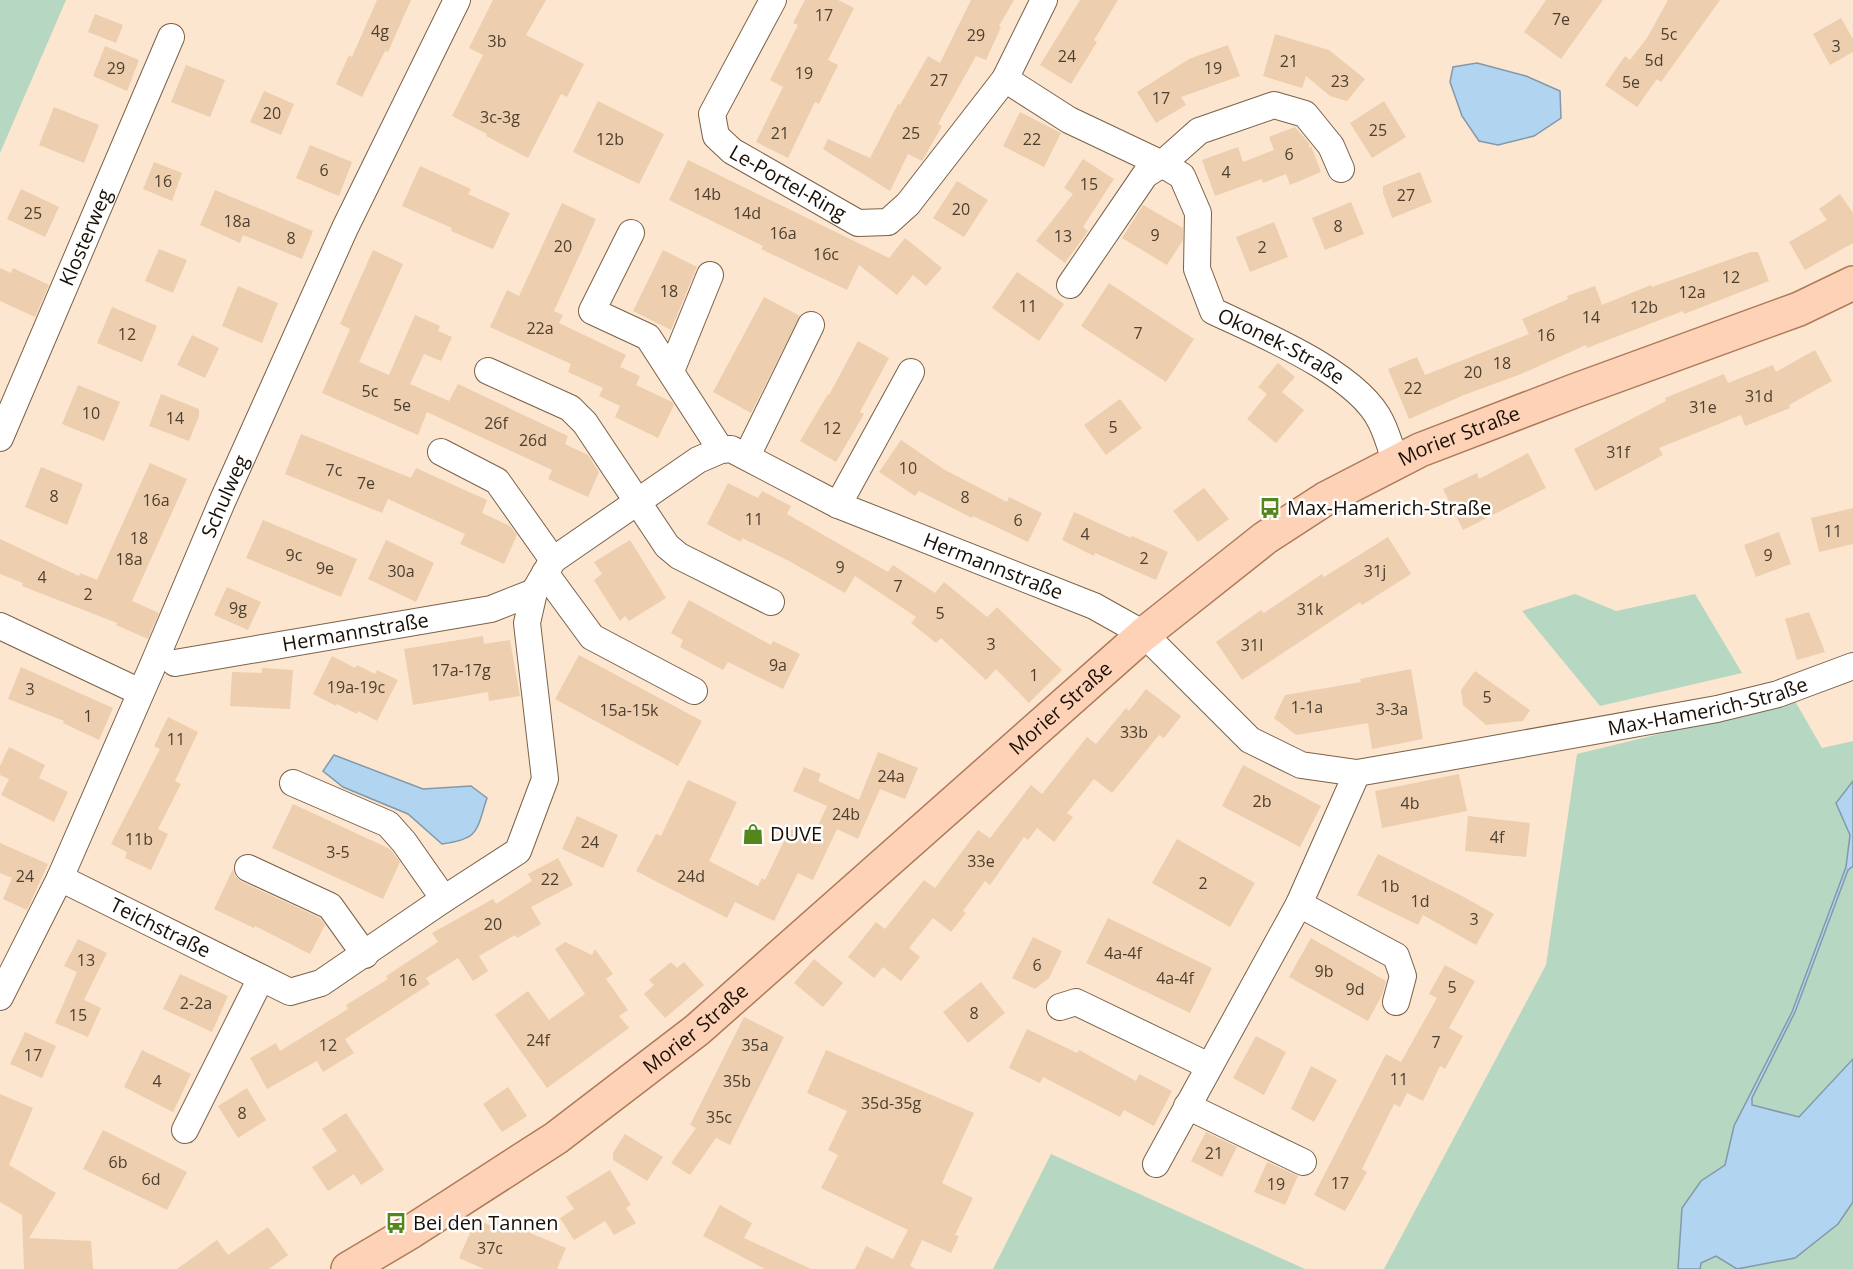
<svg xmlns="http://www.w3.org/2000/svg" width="1853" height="1269" font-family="'Open Sans',sans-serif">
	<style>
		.green { fill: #b6d7c1 }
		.water { fill: #b1d4f1; stroke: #8399aa; stroke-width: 1.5 }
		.building { fill: #edceae }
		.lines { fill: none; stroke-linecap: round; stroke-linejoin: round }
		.minor-casing { stroke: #7a6148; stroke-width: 28 }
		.major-casing { stroke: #ae7b5a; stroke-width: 36 }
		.minor { stroke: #fff; stroke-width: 26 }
		.major { stroke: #fed2b7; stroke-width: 33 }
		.labels { text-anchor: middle; stroke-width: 5; stroke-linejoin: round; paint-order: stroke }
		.number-label { font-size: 16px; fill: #4e4030 }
		.street-label { font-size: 20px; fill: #191006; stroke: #fff }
		.poi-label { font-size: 20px; fill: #191006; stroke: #fff; text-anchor: start }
	</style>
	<rect width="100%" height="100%" fill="#fde6cf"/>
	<path class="green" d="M0 0H66L0 153Z
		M1575 594 1616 611 1695 594 1742 673 1600 706 1522 611Z
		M1795 701 1822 748 1853 741V1269H1384L1546 965 1577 754Z
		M1051 1154 1305 1269H993Z"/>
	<path class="water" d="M1477 63 1526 76 1560 91 1561 118 1534 136 1498 145 1479 141 1462 116 1450 82 1453 67Z
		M334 755 423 789 471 786 487 798C476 831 480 839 442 844L408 814 343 787 323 771Z
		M1853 781V866L1848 870 1795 1012 1752 1098V1105L1799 1117 1853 1059V1202L1838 1224 1795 1258 1737 1269 1716 1256 1701 1263 1700 1269H1678L1682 1208 1701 1181 1725 1165 1734 1126 1792 1012 1846 867 1850 835 1836 803Z"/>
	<path class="building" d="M377 0H411L388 52 385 51 362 97 336 84 349 55 352 57Z
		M493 0H546L526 35 584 64 567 97 561 94 528 158 486 136 487 134 452 116 483 55 469 48Z
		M805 0H838L854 8 828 60 838 65 819 104 815 102 788 158 756 142 783 87 770 80 798 25 793 23Z
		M971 0H1014L999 26 1001 27 986 60 976 56 938 124 942 126 922 161 908 154 890 191 823 149 828 139 870 158 898 104 900 105 928 56 940 63Z
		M1080 0H1118L1094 40 1097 42 1071 84 1040 65Z
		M1546 0H1603L1561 59 1524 32Z
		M1668 0H1720L1661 82 1657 79 1637 107 1605 85 1625 56 1630 60 1647 38Z
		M95 14 123 25 116 43 88 32Z
		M1841 18 1853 39V52L1830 65 1813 34Z
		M1275 34 1329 50 1365 79 1347 101 1330 96 1306 76 1302 88 1263 76Z
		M1228 45 1240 76 1181 97 1186 105 1156 123 1137 92 1189 59Z
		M105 46 139 60 127 91 93 76Z
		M186 65 225 80 210 117 171 102Z
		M264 91 294 104 281 135 250 122Z
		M598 101 664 134 639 184 573 152Z
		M1384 101 1406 137 1372 158 1350 123Z
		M54 107 99 125 84 163 39 145Z
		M1020 112 1061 133 1044 167 1003 146Z
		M1295 127 1309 143V148L1311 146 1321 172 1290 185 1286 174 1263 183 1262 179 1215 196 1202 160 1238 147 1243 162 1274 150 1269 137Z
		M310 145 352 162 339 196 296 178Z
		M1083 159 1114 179 1083 227 1088 231 1065 263 1036 241 1073 194 1064 188Z
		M688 160 889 258 905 238 942 268 926 286 913 275 897 295 859 265 847 290 761 249 763 246 669 200Z
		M154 162 182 173 172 201 143 189Z
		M420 166 471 189 468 194 510 213 493 249 451 231 452 228 402 206Z
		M1420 172 1432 202 1392 218 1383 193V186Z
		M957 181 988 200 964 237 933 218Z
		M21 189 59 207 45 237 7 219Z
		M215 190 313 231 302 259 243 235 240 243 200 225Z
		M1840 194 1853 213V243L1805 270 1789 242 1827 220 1819 209Z
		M1351 202 1364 234 1325 250 1312 218Z
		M562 203 596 219 554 311 563 315 559 323 626 355 620 367 640 376 636 385 672 402 674 405 658 438 615 417 620 406 599 396 603 388 568 372 571 364 490 327 507 290 519 296Z
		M1143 205 1183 228V240L1167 265 1122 238Z
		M1274 222 1288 257 1250 272 1236 237Z
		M159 249 187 260 173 293 145 281Z
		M373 250 403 264 359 362 389 375 415 315 440 326 438 331 452 337 441 361 424 354 410 384 449 401 458 384 568 436 565 444 588 455 599 472 588 497 548 479 552 470 427 412 418 435 322 393 350 329 340 324Z
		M663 250 697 267 671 330 633 311Z
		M1751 252H1758L1769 281 1684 314 1683 311 1587 348 1586 345 1521 374 1464 395 1409 419 1388 369 1417 357 1425 375 1529 334 1522 319 1568 299 1567 296 1595 286 1602 305 1651 285 1652 287Z
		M0 268 11 273 13 268 49 285 35 317 0 301Z
		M1017 272 1064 304 1039 341 992 308Z
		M1109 283 1194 339 1166 382 1081 326Z
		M238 286 278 303 262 343 222 326Z
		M764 297 800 316 751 413 713 392Z
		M112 307 157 326 142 362 97 343Z
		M192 335 219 348 205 378 177 365Z
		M858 341 889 358 860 412 864 414 836 462 800 441 828 394 829 395Z
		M1815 350 1832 381 1789 405 1790 408 1745 426 1741 415 1659 448 1663 455 1595 491 1574 449 1666 401 1665 398 1724 374 1728 383 1773 365 1776 372Z
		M1278 363 1295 377 1282 392 1304 410 1276 443 1247 419 1267 394 1258 387Z
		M78 385 120 402 104 441 62 424Z
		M161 394 199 409V416L189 441 149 426Z
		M1120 399 1142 428 1106 455 1084 425Z
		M301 434 411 478 416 468 487 500 482 513 510 526 517 535 504 564 460 544 465 534 388 499 382 513 285 474Z
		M901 440 945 470 1007 502 1009 497 1042 513 1028 542 973 516 972 518 919 491 915 496 879 472Z
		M1528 453 1546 488 1463 530 1443 489 1477 473 1479 479Z
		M150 463 187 479 132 601 159 613 148 639 116 625 117 623 22 586 23 583 0 574V539L79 576 80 573 97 580Z
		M41 467 83 484 67 525 25 507Z
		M728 483 758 498 762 491 791 506 787 514 888 572 893 565 935 593 944 582 987 617 997 607 1062 670 1029 703 996 669 986 680 941 638 936 643 911 623 916 617 855 576 845 593 791 562 742 538 741 542 707 524Z
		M1204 488 1229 519 1198 542 1173 511Z
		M1853 508V544L1819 552 1811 518Z
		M1074 512 1131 538 1132 536 1168 552 1156 580 1095 553 1094 556 1062 540Z
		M263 520 357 559 341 597 246 558Z
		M1779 532 1791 564 1756 577 1744 545Z
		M1388 537 1411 574 1362 605 1360 602 1242 680 1216 642 1261 610 1264 613 1322 574 1324 577Z
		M386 540 434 563 416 602 368 579Z
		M630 540 666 598 629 621 625 616 620 621 594 580 602 574 594 562Z
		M227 587 261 602 248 630 214 615Z
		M689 600 771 645 773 641 800 654 783 689 728 662 723 670 680 647 683 640 671 633Z
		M1809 612 1825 652 1797 660 1785 619Z
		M483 636 484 644 510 640 520 696 489 701 488 692 413 705 404 649Z
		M579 655 702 721 678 766 555 699Z
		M332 656 355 668 357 665 375 674 377 670 398 680 377 721 358 711 357 714 337 704 336 706 313 694Z
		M21 667 113 708 99 740 63 723 64 721 8 699Z
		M262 668 293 670 290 709 230 706 232 672 262 673Z
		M1411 669 1423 739 1372 749 1368 723 1296 735 1274 718 1285 695 1361 682 1360 679Z
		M1475 671 1530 710 1523 721 1486 725 1463 705 1461 690Z
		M1146 689 1181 716 1164 738 1159 735 1112 793 1094 779 1067 813 1073 817 1054 842 1037 828 1028 840 1024 837 990 885 985 881 963 911 966 913 951 932 933 918 909 948 920 957 901 981 883 967 874 978 848 957 876 922 885 929 924 880 935 888 978 830 990 838 1031 785 1042 794 1087 737 1096 744 1126 708 1129 711Z
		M168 717 198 732 175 781 181 784 158 829 168 834 151 870 125 858 127 852 111 844 160 749 154 746Z
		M9 747 45 765 39 778 68 792 54 822 1 795 9 779 0 775V766Z
		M878 752 918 768 905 799 880 789 858 839 837 829 813 880 798 873 774 921 735 902 727 918 636 871 656 834 661 836 688 780 737 802 709 861 758 886 762 878 765 880 790 829 812 839 827 806 793 791 804 767 821 774 818 781 859 800Z
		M1243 765 1321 806 1300 847 1222 806Z
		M1459 774 1467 811 1382 828 1375 791Z
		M293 804 390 849 400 862 383 899 272 848Z
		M577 816 618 835 603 868 562 849Z
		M1468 816 1530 823 1526 857 1465 851Z
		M1177 839 1255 883 1230 927 1152 883Z
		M0 843 48 864 27 910 3 899 12 878 0 873Z
		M1378 854 1462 896 1494 914 1476 945 1423 915 1418 925 1357 895Z
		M558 858 573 885 531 907 541 924 517 938 515 935 479 956 488 971 473 981 458 958 426 978 430 984 345 1039 354 1053 323 1072 317 1061 267 1089 250 1058 276 1043 280 1051 348 1009 346 1005 388 979 386 976 438 942 432 933 493 899 496 904 532 881 528 874Z
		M233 869 235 876 242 882 320 918 325 925 310 954 255 926 254 928 214 909Z
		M1108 918 1212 968 1190 1013 1086 963Z
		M1033 937 1062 951 1049 978 1035 989 1012 978Z
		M1311 938 1386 981 1382 995 1368 1021 1289 977Z
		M78 939 107 953 84 1000 101 1008 88 1037 55 1023 77 972 64 966Z
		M565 942 592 955 595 949 613 974 606 979 628 1010 619 1016 629 1028 547 1088 495 1015 528 991 549 1020 585 994 555 949Z
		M814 959 843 983 823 1007 794 983Z
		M671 962 677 968 684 962 704 985 665 1018 644 994 654 985 649 980Z
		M1445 965 1475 981 1449 1028 1463 1036 1445 1069 1440 1066 1423 1101 1407 1093 1400 1107 1394 1104 1362 1169 1367 1172 1345 1211 1314 1195 1386 1054 1401 1062 1437 998 1429 994Z
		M180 974 228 996 212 1032 163 1009Z
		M981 982 1005 1013 968 1043 943 1012Z
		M744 1017 784 1037 730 1145 716 1138 690 1175 671 1163 696 1128 690 1125Z
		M1027 1029 1077 1053 1079 1050 1136 1081 1139 1074 1172 1091 1154 1126 1124 1110 1120 1117 1043 1077 1040 1083 1009 1068Z
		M25 1032 56 1046 42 1078 10 1064Z
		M1256 1036 1286 1052 1264 1095 1233 1078Z
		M142 1050 191 1074 173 1112 124 1087Z
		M826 1050 974 1113 942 1183 973 1198 955 1235 959 1236 951 1253 922 1240 910 1266 916 1269H855L866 1246 893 1259 908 1230 821 1188 838 1155 828 1150 847 1111 807 1093Z
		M1311 1066 1337 1080 1314 1122 1291 1109Z
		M508 1087 527 1116 502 1132 483 1104Z
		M247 1088 266 1120 238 1138 218 1106Z
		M0 1094 33 1108 9 1165 56 1193 29 1238 91 1241 93 1269H24L22 1215 0 1202Z
		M346 1113 384 1170 361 1185 354 1174 328 1191 312 1167 337 1151 322 1129Z
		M103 1130 187 1172 167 1210 83 1169Z
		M1206 1132 1237 1147 1222 1177 1191 1161Z
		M625 1134 663 1157 647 1181 613 1160V1153Z
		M1267 1162 1298 1176 1285 1205 1254 1192Z
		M610 1170 631 1205 626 1208 636 1223 614 1235 605 1221 574 1240 560 1218 574 1209 566 1197Z
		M720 1205 752 1223 744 1238 811 1269H765L703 1236Z
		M476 1219 505 1232 509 1224 566 1248 557 1269H484L459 1258Z
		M268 1227 288 1255 269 1269H177L217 1240 228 1255Z"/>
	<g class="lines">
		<defs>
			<g id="minor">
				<path id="s1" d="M773 0 712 114 716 136 732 151 858 223 888 222 908 204 1005 79 1044 0"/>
				<path id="s2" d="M1005 79 1069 120 1162 164 1182 176 1198 213 1197 269 1213 311C1261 334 1358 373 1381 422 1387 434 1391 448 1395 461"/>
				<path d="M631 233 592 311 648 337 721 450"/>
				<path d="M1070 285 1145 175 1162 164 1199 131 1274 105 1305 114 1331 146 1341 169"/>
				<path d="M488 371 570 408 585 423 667 546 679 556 771 602"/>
				<path d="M671 371 710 275"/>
				<path id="s3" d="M0 438 171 37"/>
				<path d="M441 452 497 481 553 560"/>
				<path d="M747 456 811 325"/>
				<path d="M838 505 911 372"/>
				<path d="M545 573 592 637 694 691"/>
				<path d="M0 626 140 692"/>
				<path id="s4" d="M175 663 491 609 534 592"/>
				<path d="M293 783 388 824 404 842 444 899"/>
				<path d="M248 868 330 906 365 955"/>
				<path id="s5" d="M60 878 290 992 321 983 444 899 518 851 545 779 527 623 534 592 553 560 698 460 721 450 731 449 838 505 1094 606 1144 634 1250 740 1301 765 1357 773 1438 759 1717 709 1778 694 1853 666"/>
				<path d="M1299 904 1396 956 1403 976 1396 1002"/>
				<path id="s6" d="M0 997 60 878 153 665 222 502 345 228 457 0"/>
				<path d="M1060 1007 1076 1002 1209 1066"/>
				<path d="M1187 1106 1303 1162"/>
				<path d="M185 1130 261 978"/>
				<path d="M1156 1164 1299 904 1357 773"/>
			</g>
			<g id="major">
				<path id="s7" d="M348 1269 412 1231 556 1138 697 1030 1144 634 1265 538 1325 499 1420 450 1574 391 1799 309 1853 283"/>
			</g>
		</defs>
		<use href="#minor" class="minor-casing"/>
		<use href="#major" class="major-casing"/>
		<use href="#minor" class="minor"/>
		<use href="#major" class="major"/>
	</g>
	<defs>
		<symbol id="bus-bare" viewBox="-9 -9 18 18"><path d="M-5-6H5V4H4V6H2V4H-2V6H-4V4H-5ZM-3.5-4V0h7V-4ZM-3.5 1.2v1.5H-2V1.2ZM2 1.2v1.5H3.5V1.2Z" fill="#53861b" stroke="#fff" stroke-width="2.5" paint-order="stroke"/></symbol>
		<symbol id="shop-bare" viewBox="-9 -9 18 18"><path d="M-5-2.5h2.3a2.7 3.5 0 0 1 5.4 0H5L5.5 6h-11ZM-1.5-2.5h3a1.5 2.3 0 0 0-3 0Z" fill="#53861b" stroke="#fff" stroke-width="2.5" paint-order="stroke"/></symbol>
	</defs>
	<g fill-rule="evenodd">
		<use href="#bus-bare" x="1255" y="493" width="30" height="30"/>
		<use href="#shop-bare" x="738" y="819" width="30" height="30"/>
		<use href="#bus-bare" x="381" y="1208" width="30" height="30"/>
	</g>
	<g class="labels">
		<g class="number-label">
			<text x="824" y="21">17</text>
			<text x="1561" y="25">7e</text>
			<text x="380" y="37">4g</text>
			<text x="1669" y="40">5c</text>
			<text x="976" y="41">29</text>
			<text x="497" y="47">3b</text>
			<text x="1836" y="52">3</text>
			<text x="1067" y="62">24</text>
			<text x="1654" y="66">5d</text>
			<text x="1289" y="67">21</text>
			<text x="116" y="74">29</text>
			<text x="1213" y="74">19</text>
			<text x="804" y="79">19</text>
			<text x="939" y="86">27</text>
			<text x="1340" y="87">23</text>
			<text x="1631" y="88">5e</text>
			<text x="1161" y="104">17</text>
			<text x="272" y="119">20</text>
			<text x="500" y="123">3c-3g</text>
			<text x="1378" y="136">25</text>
			<text x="780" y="139">21</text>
			<text x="911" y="139">25</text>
			<text x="610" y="145">12b</text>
			<text x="1032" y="145">22</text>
			<text x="1289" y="160">6</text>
			<text x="324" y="176">6</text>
			<text x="1226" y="178">4</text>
			<text x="163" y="187">16</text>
			<text x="1089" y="190">15</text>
			<text x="707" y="200">14b</text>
			<text x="1406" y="201">27</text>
			<text x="961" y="215">20</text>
			<text x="33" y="219">25</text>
			<text x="747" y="219">14d</text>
			<text x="237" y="227">18a</text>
			<text x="1338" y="232">8</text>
			<text x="783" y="239">16a</text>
			<text x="1155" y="241">9</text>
			<text x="1063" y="242">13</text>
			<text x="291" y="244">8</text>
			<text x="563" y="252">20</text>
			<text x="1262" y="253">2</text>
			<text x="826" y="260">16c</text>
			<text x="1731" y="283">12</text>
			<text x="669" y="297">18</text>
			<text x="1692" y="298">12a</text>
			<text x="1028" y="312">11</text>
			<text x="1644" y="313">12b</text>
			<text x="1591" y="323">14</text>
			<text x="540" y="334">22a</text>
			<text x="1138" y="339">7</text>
			<text x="127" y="340">12</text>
			<text x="1546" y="341">16</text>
			<text x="1502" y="369">18</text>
			<text x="1473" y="378">20</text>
			<text x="1413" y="394">22</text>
			<text x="370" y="397">5c</text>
			<text x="1759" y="402">31d</text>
			<text x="402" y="411">5e</text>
			<text x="1703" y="413">31e</text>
			<text x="91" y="419">10</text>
			<text x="175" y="424">14</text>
			<text x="496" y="429">26f</text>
			<text x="1113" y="433">5</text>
			<text x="832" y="434">12</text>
			<text x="533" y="446">26d</text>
			<text x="1618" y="458">31f</text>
			<text x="908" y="474">10</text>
			<text x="334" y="476">7c</text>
			<text x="366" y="489">7e</text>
			<text x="54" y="502">8</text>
			<text x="965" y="503">8</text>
			<text x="156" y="506">16a</text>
			<text x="754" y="525">11</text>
			<text x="1018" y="526">6</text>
			<text x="1833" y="537">11</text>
			<text x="1085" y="540">4</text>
			<text x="139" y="544">18</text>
			<text x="294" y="561">9c</text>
			<text x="1768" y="561">9</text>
			<text x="1144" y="564">2</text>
			<text x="129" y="565">18a</text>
			<text x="840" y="573">9</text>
			<text x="325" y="574">9e</text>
			<text x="401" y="577">30a</text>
			<text x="1375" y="577">31j</text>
			<text x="42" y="583">4</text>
			<text x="898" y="592">7</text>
			<text x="88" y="600">2</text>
			<text x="238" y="614">9g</text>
			<text x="1310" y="615">31k</text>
			<text x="940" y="619">5</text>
			<text x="991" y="650">3</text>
			<text x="1252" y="651">31l</text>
			<text x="778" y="671">9a</text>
			<text x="461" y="676">17a-17g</text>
			<text x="1034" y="681">1</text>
			<text x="356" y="693">19a-19c</text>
			<text x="30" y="695">3</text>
			<text x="1487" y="703">5</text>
			<text x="1307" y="713">1-1a</text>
			<text x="1392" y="715">3-3a</text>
			<text x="629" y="716">15a-15k</text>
			<text x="88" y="722">1</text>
			<text x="1134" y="738">33b</text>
			<text x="176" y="745">11</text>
			<text x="891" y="782">24a</text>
			<text x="1262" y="807">2b</text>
			<text x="1410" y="809">4b</text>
			<text x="846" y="820">24b</text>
			<text x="1497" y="843">4f</text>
			<text x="139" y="845">11b</text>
			<text x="590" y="848">24</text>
			<text x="338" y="858">3-5</text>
			<text x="981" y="867">33e</text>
			<text x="25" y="882">24</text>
			<text x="691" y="882">24d</text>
			<text x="550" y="885">22</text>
			<text x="1203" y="889">2</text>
			<text x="1390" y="892">1b</text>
			<text x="1420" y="907">1d</text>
			<text x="1474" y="925">3</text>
			<text x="493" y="930">20</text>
			<text x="1123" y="959">4a-4f</text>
			<text x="86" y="966">13</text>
			<text x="1037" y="971">6</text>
			<text x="1324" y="977">9b</text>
			<text x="1175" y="984">4a-4f</text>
			<text x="408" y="986">16</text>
			<text x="1452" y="993">5</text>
			<text x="1355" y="995">9d</text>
			<text x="196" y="1009">2-2a</text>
			<text x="974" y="1019">8</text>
			<text x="78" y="1021">15</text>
			<text x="538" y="1046">24f</text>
			<text x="1436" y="1048">7</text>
			<text x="328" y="1051">12</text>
			<text x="755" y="1051">35a</text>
			<text x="33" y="1061">17</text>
			<text x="1399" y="1085">11</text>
			<text x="157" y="1087">4</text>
			<text x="737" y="1087">35b</text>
			<text x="891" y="1109">35d-35g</text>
			<text x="242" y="1119">8</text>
			<text x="719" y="1123">35c</text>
			<text x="1214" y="1159">21</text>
			<text x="118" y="1168">6b</text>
			<text x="151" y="1185">6d</text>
			<text x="1340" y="1189">17</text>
			<text x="1276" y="1190">19</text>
			<text x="490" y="1254">37c</text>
		</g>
		<g class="street-label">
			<text dy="7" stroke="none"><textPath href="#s1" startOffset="238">Le-Portel-Ring</textPath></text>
			<text dy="7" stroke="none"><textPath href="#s3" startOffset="218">Klosterweg</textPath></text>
			<text dy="7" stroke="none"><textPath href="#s2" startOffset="420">Okonek-Straße</textPath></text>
			<text dy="7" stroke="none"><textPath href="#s7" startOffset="1395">Morier Straße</textPath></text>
			<text dy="7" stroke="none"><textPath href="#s6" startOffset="549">Schulweg</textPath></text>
			<text dy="7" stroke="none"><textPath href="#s5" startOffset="1328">Hermannstraße</textPath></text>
			<text dy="7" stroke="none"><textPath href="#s4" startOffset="183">Hermannstraße</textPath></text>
			<text dy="7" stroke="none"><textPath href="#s5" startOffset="2114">Max-Hamerich-Straße</textPath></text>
			<text dy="7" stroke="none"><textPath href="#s7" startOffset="909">Morier Straße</textPath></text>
			<text dy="7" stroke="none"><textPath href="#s5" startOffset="112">Teichstraße</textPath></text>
			<text dy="7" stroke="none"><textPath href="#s7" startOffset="423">Morier Straße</textPath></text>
		</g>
		<g class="poi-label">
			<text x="1287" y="515">Max-Hamerich-Straße</text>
			<text x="770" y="841">DUVE</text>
			<text x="413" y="1230">Bei den Tannen</text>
		</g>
	</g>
</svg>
